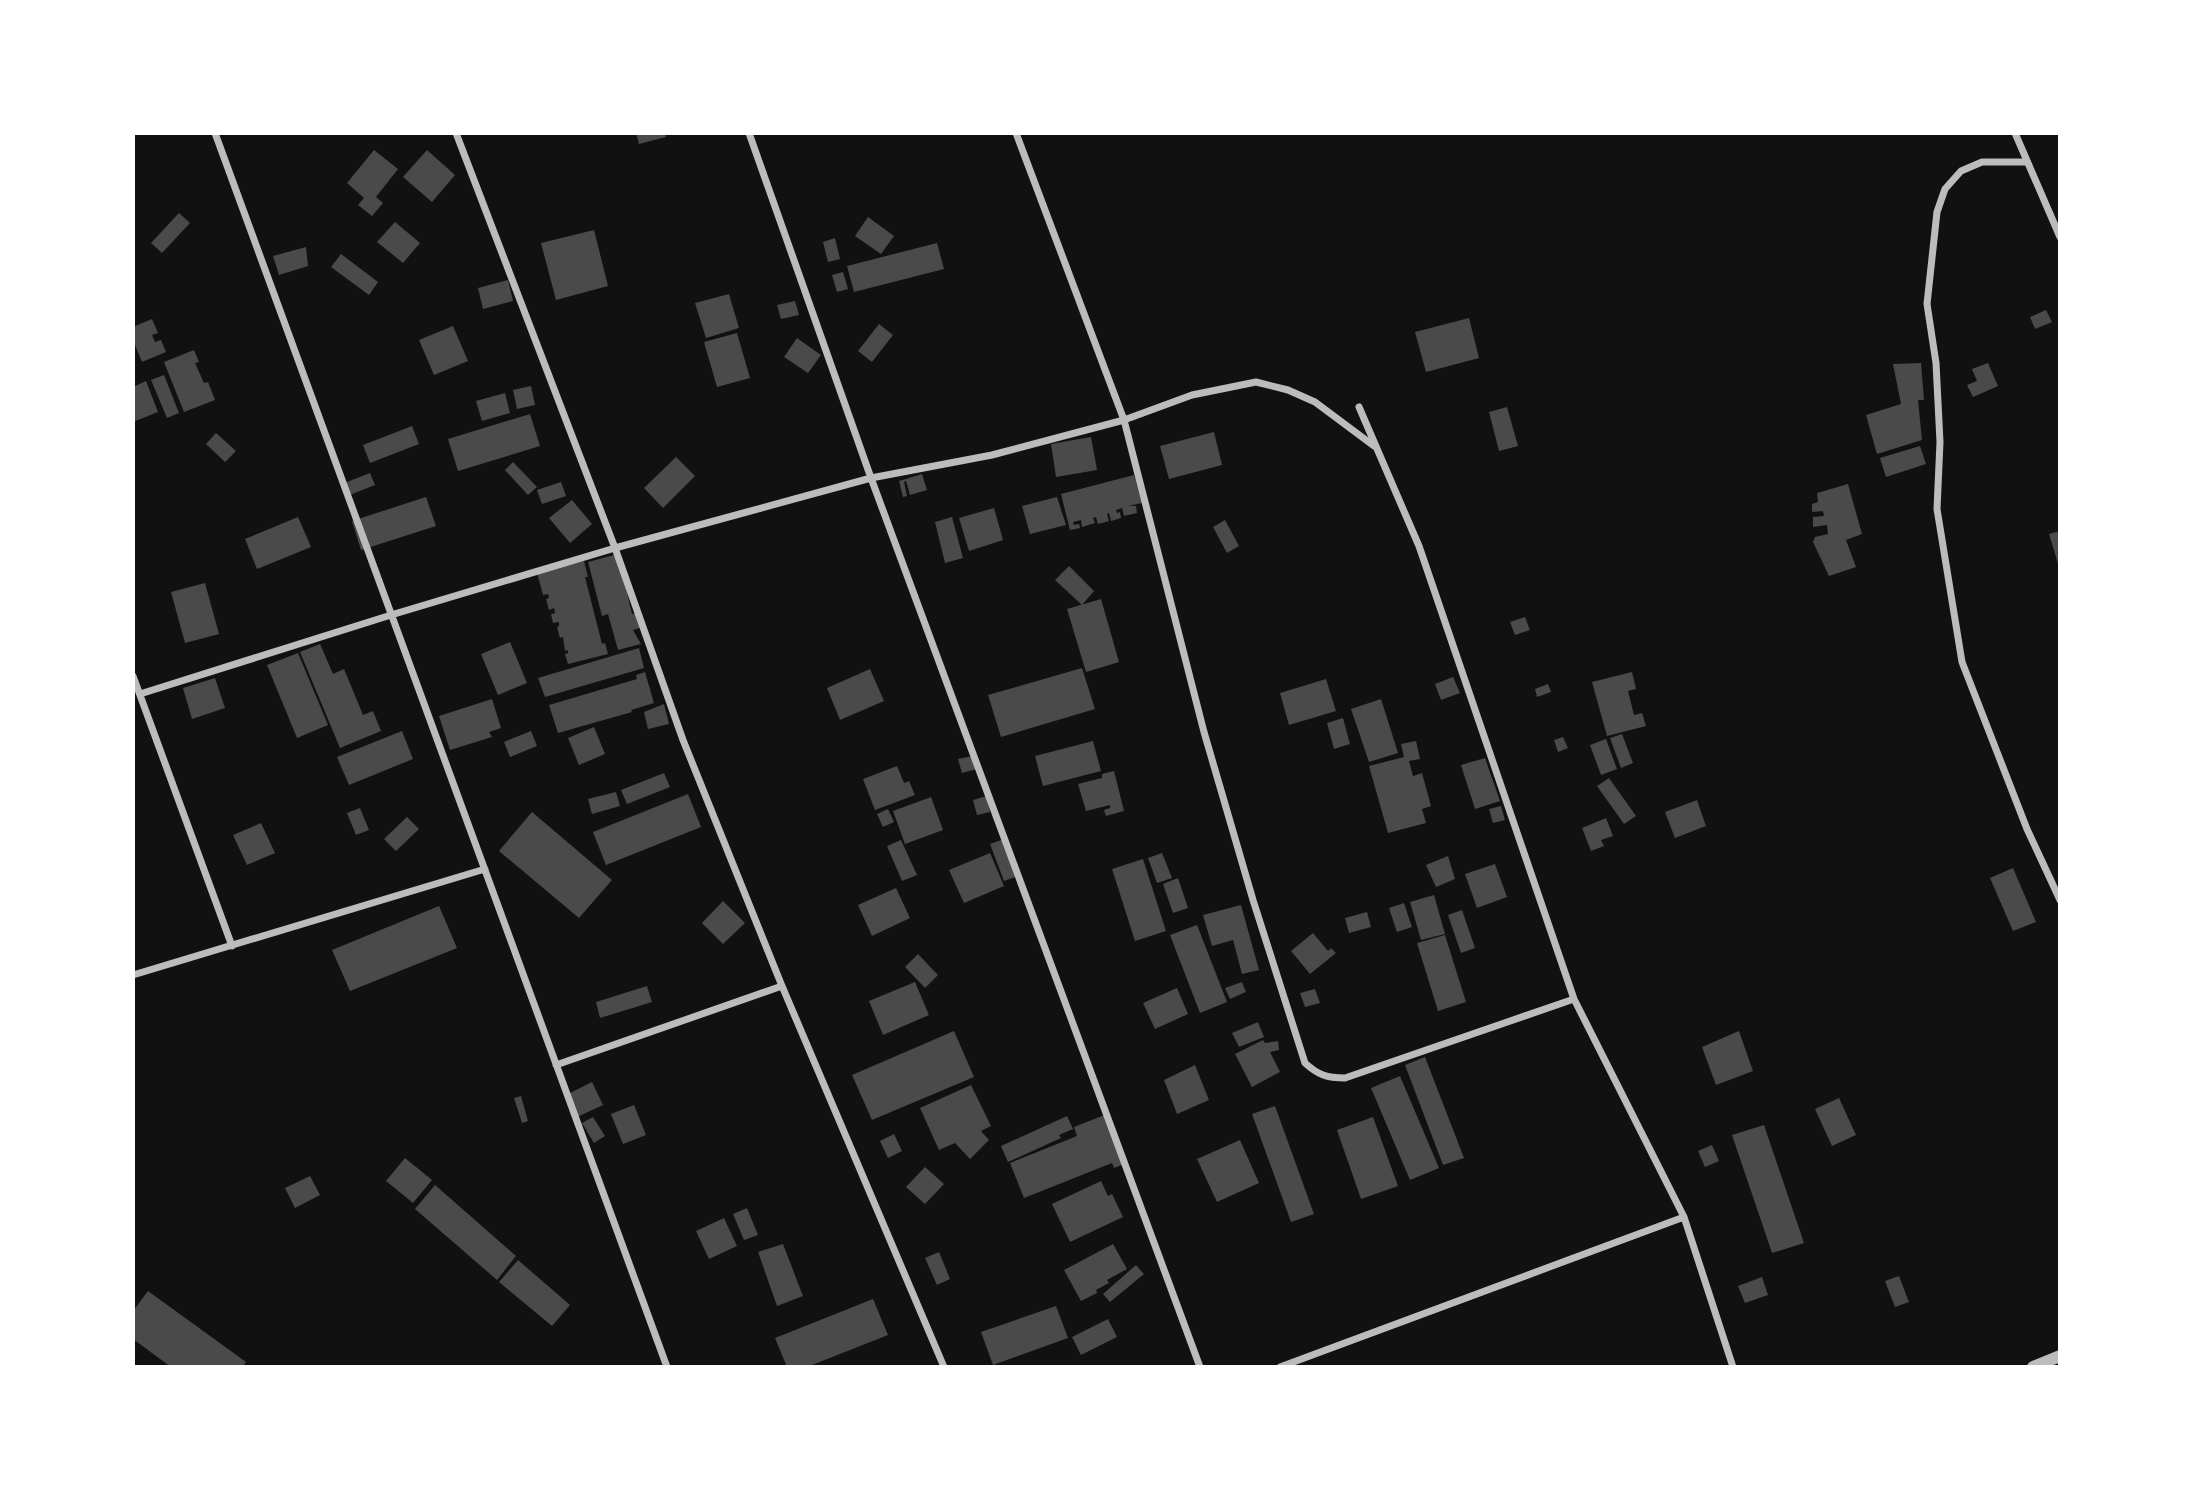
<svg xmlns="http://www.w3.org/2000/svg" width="2193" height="1500" font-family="Karla,sans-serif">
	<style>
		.building { fill: #4a4a4a }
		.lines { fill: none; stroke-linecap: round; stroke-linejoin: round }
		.minor { stroke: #bcbcbc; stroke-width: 7 }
		.tertiary { stroke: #bcbcbc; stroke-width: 12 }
	</style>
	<rect width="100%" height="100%" fill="#111"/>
	<path class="building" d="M636 133H665L666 137 639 144Z
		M374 150 398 169 376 197 383 203 372 216 358 205 364 198 347 183Z
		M427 150 455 175 432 202 403 177Z
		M179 213 190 223 162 253 151 243Z
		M868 217 894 236 881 254 855 236Z
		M395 222 420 243 403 263 377 242Z
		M594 230 608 286 556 300 541 243Z
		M835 238 840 259 828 262 823 242Z
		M937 243 944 269 854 292 847 266Z
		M306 247 308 266 279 275 273 256Z
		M341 254 378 282 369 295 331 267Z
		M843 272 848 289 837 292 832 275Z
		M508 280 513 301 483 309 478 288Z
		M729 294 739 328 706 338 695 303Z
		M795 301 799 315 781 319 777 305Z
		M2046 310 2052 322 2035 329 2030 317Z
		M1469 318 1479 358 1426 372 1415 332Z
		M152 319 158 333 152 335 155 342 161 340 166 352 142 362 133 340V327Z
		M879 324 893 335 872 362 858 351Z
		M453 326 468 361 434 375 419 340Z
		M737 333 750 378 717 387 704 342Z
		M797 338 821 355 808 373 784 357Z
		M194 350 199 362 195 363 204 383 208 382 215 400 184 412 164 362Z
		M1921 363 1924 400H1918L1922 440 1877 454 1866 415 1901 404 1893 364Z
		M1988 363 1998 386 1973 397 1967 385 1977 381 1972 369Z
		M164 375 179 413 167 418 151 380Z
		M146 381 158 412 133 422V387Z
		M531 386 535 405 517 409 513 390Z
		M505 393 510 413 482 421 476 401Z
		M1507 407 1518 446 1499 451 1489 412Z
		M530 414 540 446 458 471 448 439Z
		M412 426 419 444 370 463 363 445Z
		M1214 432 1222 465 1169 479 1160 446Z
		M216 433 236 451 225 462 206 444Z
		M1091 437 1097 470 1056 477 1051 444Z
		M1920 446 1926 464 1886 477 1880 458Z
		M676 457 695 476 663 508 644 488Z
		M513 462 537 487 528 495 505 470Z
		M370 473 375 485 347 496 342 484Z
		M922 474 927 490 910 495 906 481 904 482 907 496 903 497 899 481Z
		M1134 475 1142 503 1128 506H1136L1137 513 1124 516 1122 508 1116 510 1117 513 1120 512 1121 518 1111 521 1109 513 1107 514 1109 521 1098 524 1096 517 1093 518 1095 523 1082 527 1081 520 1073 522 1074 525 1079 524 1080 528 1070 530 1061 494Z
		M561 482 566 496 542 504 537 490Z
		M1848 484 1862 534 1846 540 1856 567 1829 576 1813 542 1815 537 1828 534 1827 525 1813 527V517L1824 516 1823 511 1812 512V504L1818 502 1817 493Z
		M426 497 436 526 361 550 352 521Z
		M1057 497 1066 525 1030 534 1022 506Z
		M572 500 592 524 570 543 549 518Z
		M994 508 1003 540 969 551 959 518Z
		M298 517 311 547 257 569 245 539Z
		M952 517 963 558 945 563 935 522Z
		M1225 520 1239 546 1227 553 1213 527Z
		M2060 531V566L2059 567 2049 534Z
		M618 554 632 614 636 613 640 628 633 630 641 644 618 650 608 614 602 616 588 562Z
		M584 561 588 577H585L602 644 605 643 608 654 568 664 565 654 568 653V650L565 651 563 637 560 638 557 627 559 626V622L553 623 551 614 555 613 554 608 549 610 546 599 549 598 548 594 543 595 537 573Z
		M1069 566 1094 591 1082 605 1055 580Z
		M205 583 219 634 185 643 171 592Z
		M1101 599 1119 662 1086 672 1067 609Z
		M1525 617 1530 630 1515 635 1510 622Z
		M510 642 527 683 498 695 481 654Z
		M320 644 333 674 344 669 363 715 373 711 381 731 340 748 300 652Z
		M639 648 644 668 545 697 538 678Z
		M298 653 328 725 297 738 267 665Z
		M1082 668 1095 709 1001 737 988 695Z
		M870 669 884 701 840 720 827 688Z
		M645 672 654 703 631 710 632 712 558 733 549 705 637 679 636 675Z
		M1632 672 1636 689 1628 691 1634 715 1642 713 1646 726 1607 736 1592 682Z
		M1453 677 1460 693 1441 700 1435 684Z
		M215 678 225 708 192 719 183 688Z
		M1326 679 1336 711 1289 725 1280 693Z
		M1548 684 1551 692 1537 697 1535 689Z
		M492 699 501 728 489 732 492 737 450 750 439 716Z
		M1381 699 1398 753 1369 762 1351 709Z
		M664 704 669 724 648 729 644 712Z
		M1343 718 1350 744 1334 749 1327 723Z
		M594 727 605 754 579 765 568 738Z
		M402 731 413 759 349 785 337 757Z
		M531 731 537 746 510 757 504 742Z
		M1622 734 1633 763 1621 768 1610 738Z
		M1563 737 1568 748 1558 752 1554 740Z
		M1606 739 1617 769 1601 775 1590 745Z
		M1093 741 1101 771 1043 786 1035 756Z
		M1416 741 1420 759 1409 761 1413 776 1422 773 1431 806 1422 809 1426 823 1388 833 1369 766 1404 757 1401 744Z
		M973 756 977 769 962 773 958 759Z
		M1485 758 1500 801 1475 809 1461 765Z
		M897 766 904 783 909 781 915 795 875 810 863 779Z
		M1114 771 1124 811 1106 816 1104 810 1110 808V805L1086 811 1078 784 1102 778V774Z
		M664 773 670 787 627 804 621 790Z
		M1609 778 1636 816 1624 824 1597 786Z
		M616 792 620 806 592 814 588 799Z
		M688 794 701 827 606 865 593 832Z
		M987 796 990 812 977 815 973 800Z
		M931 797 943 830 905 844 893 811Z
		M1697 800 1706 826 1675 838 1665 812Z
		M1501 806 1505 820 1493 823 1489 809Z
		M360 808 369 830 356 835 347 813Z
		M888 809 894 822 883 827 877 814Z
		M532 812 612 880 579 918 499 851Z
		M407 817 419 829 396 851 384 839Z
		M1606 818 1613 836 1601 840 1604 846 1591 851 1582 828Z
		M261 823 275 853 247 865 233 835Z
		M1004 839 1018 876 1004 881 990 844Z
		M901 840 917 875 902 881 887 846Z
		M990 853 1004 886 964 903 949 870Z
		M1162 853 1172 878 1157 883 1148 858Z
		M1448 856 1455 879 1436 887 1426 865Z
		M1143 859 1166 931 1135 941 1112 869Z
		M1495 864 1507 897 1477 908 1465 874Z
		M2013 868 2036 922 2013 931 1990 878Z
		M1178 878 1188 908 1173 913 1163 884Z
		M896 888 910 918 872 936 858 905Z
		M1434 895 1445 934 1421 940 1410 902Z
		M723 901 745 923 723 944 702 923Z
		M1404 903 1412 927 1397 932 1389 908Z
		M1241 905 1259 970 1242 974 1233 940 1212 946 1203 915Z
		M439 906 457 948 350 991 332 950Z
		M1462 910 1475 948 1461 953 1448 915Z
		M1367 912 1371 927 1349 933 1345 918Z
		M1197 925 1227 1002 1200 1013 1170 935Z
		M1313 933 1328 951 1331 948 1336 953 1310 974 1291 951Z
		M1445 935 1466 1002 1438 1011 1417 943Z
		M918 954 938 975 925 988 905 967Z
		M915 982 929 1015 883 1035 869 1001Z
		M1242 982 1246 992 1230 999 1225 988Z
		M647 986 652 1002 600 1018 596 1002Z
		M1177 988 1188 1014 1155 1029 1143 1003Z
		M1315 989 1320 1003 1305 1007 1300 993Z
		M1258 1022 1264 1037 1239 1047 1232 1033Z
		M954 1031 974 1077 872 1120 852 1075Z
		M1739 1031 1753 1071 1716 1085 1702 1047Z
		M1263 1040 1265 1043 1278 1041 1279 1050 1270 1052 1280 1072 1252 1087 1235 1054Z
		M1425 1057 1464 1158 1443 1165 1405 1065Z
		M1195 1065 1209 1100 1177 1114 1164 1080Z
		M1400 1076 1439 1168 1410 1180 1371 1088Z
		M592 1082 603 1105 577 1117 566 1095Z
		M971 1085 991 1126 981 1131 989 1140 970 1159 955 1143 939 1150 920 1108Z
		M521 1096 528 1121 522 1123 514 1098Z
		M1839 1098 1856 1135 1832 1146 1815 1109Z
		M634 1105 646 1135 623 1144 611 1114Z
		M1275 1106 1314 1214 1291 1222 1252 1114Z
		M1107 1114 1127 1163 1114 1168 1112 1163 1024 1198 1010 1163 1077 1136 1074 1127Z
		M1067 1116 1073 1129 1059 1135 1061 1138 1008 1162 1001 1146Z
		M593 1117 605 1136 594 1143 582 1123Z
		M1373 1117 1398 1186 1361 1199 1337 1130Z
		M1764 1125 1804 1243 1772 1253 1732 1135Z
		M894 1134 902 1151 888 1158 880 1141Z
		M1240 1140 1259 1183 1217 1202 1197 1159Z
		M1712 1145 1719 1161 1705 1167 1698 1151Z
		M405 1158 432 1180 413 1203 386 1181Z
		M925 1167 944 1184 925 1204 906 1187Z
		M310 1176 320 1195 295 1208 285 1188Z
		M1101 1181 1108 1196 1112 1194 1123 1217 1070 1242 1052 1204Z
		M435 1185 516 1256 497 1280 415 1209Z
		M747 1208 758 1235 744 1240 733 1214Z
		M724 1218 737 1246 709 1259 696 1231Z
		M783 1244 803 1296 777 1306 758 1252Z
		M1113 1244 1127 1269 1107 1280 1109 1283 1096 1290 1097 1293 1081 1301 1064 1270Z
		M939 1252 950 1279 937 1285 925 1258Z
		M518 1260 570 1305 552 1326 499 1282Z
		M1136 1265 1144 1274 1110 1302 1103 1294Z
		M1899 1276 1909 1302 1895 1307 1885 1281Z
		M1762 1277 1768 1295 1745 1303 1738 1286Z
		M148 1291 246 1362 242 1367H171L133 1339V1311Z
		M873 1299 888 1335 807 1367H787L775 1338Z
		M1056 1306 1068 1338 993 1365 981 1332Z
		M1108 1319 1117 1337 1081 1355 1072 1337Z"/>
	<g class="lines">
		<path class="minor" d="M215 133 667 1367
			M456 133 615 548 683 740 782 986 944 1367
			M749 133 871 478 1200 1367
			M1016 133 1124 420 1204 732 1253 900 1305 1063C1318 1075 1327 1078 1345 1078L1574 999
			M2015 133 2060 237
			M2026 162H1982L1961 171 1945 189 1937 212 1927 304 1936 363 1940 442 1937 509 1962 662 2027 829 2060 900
			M1359 407 1419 546 1574 999 1684 1217 1733 1367
			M133 676 232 946
			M140 694 391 615 615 548 871 478 992 455 1124 420 1192 395 1256 382 1288 390 1315 402 1374 446
			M133 975 485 869
			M556 1065 782 986
			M1280 1367 1684 1217"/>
		<path class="tertiary" d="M2033 1367 2060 1356"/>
	</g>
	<rect width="2193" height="1500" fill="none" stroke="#ffffff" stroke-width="270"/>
</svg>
